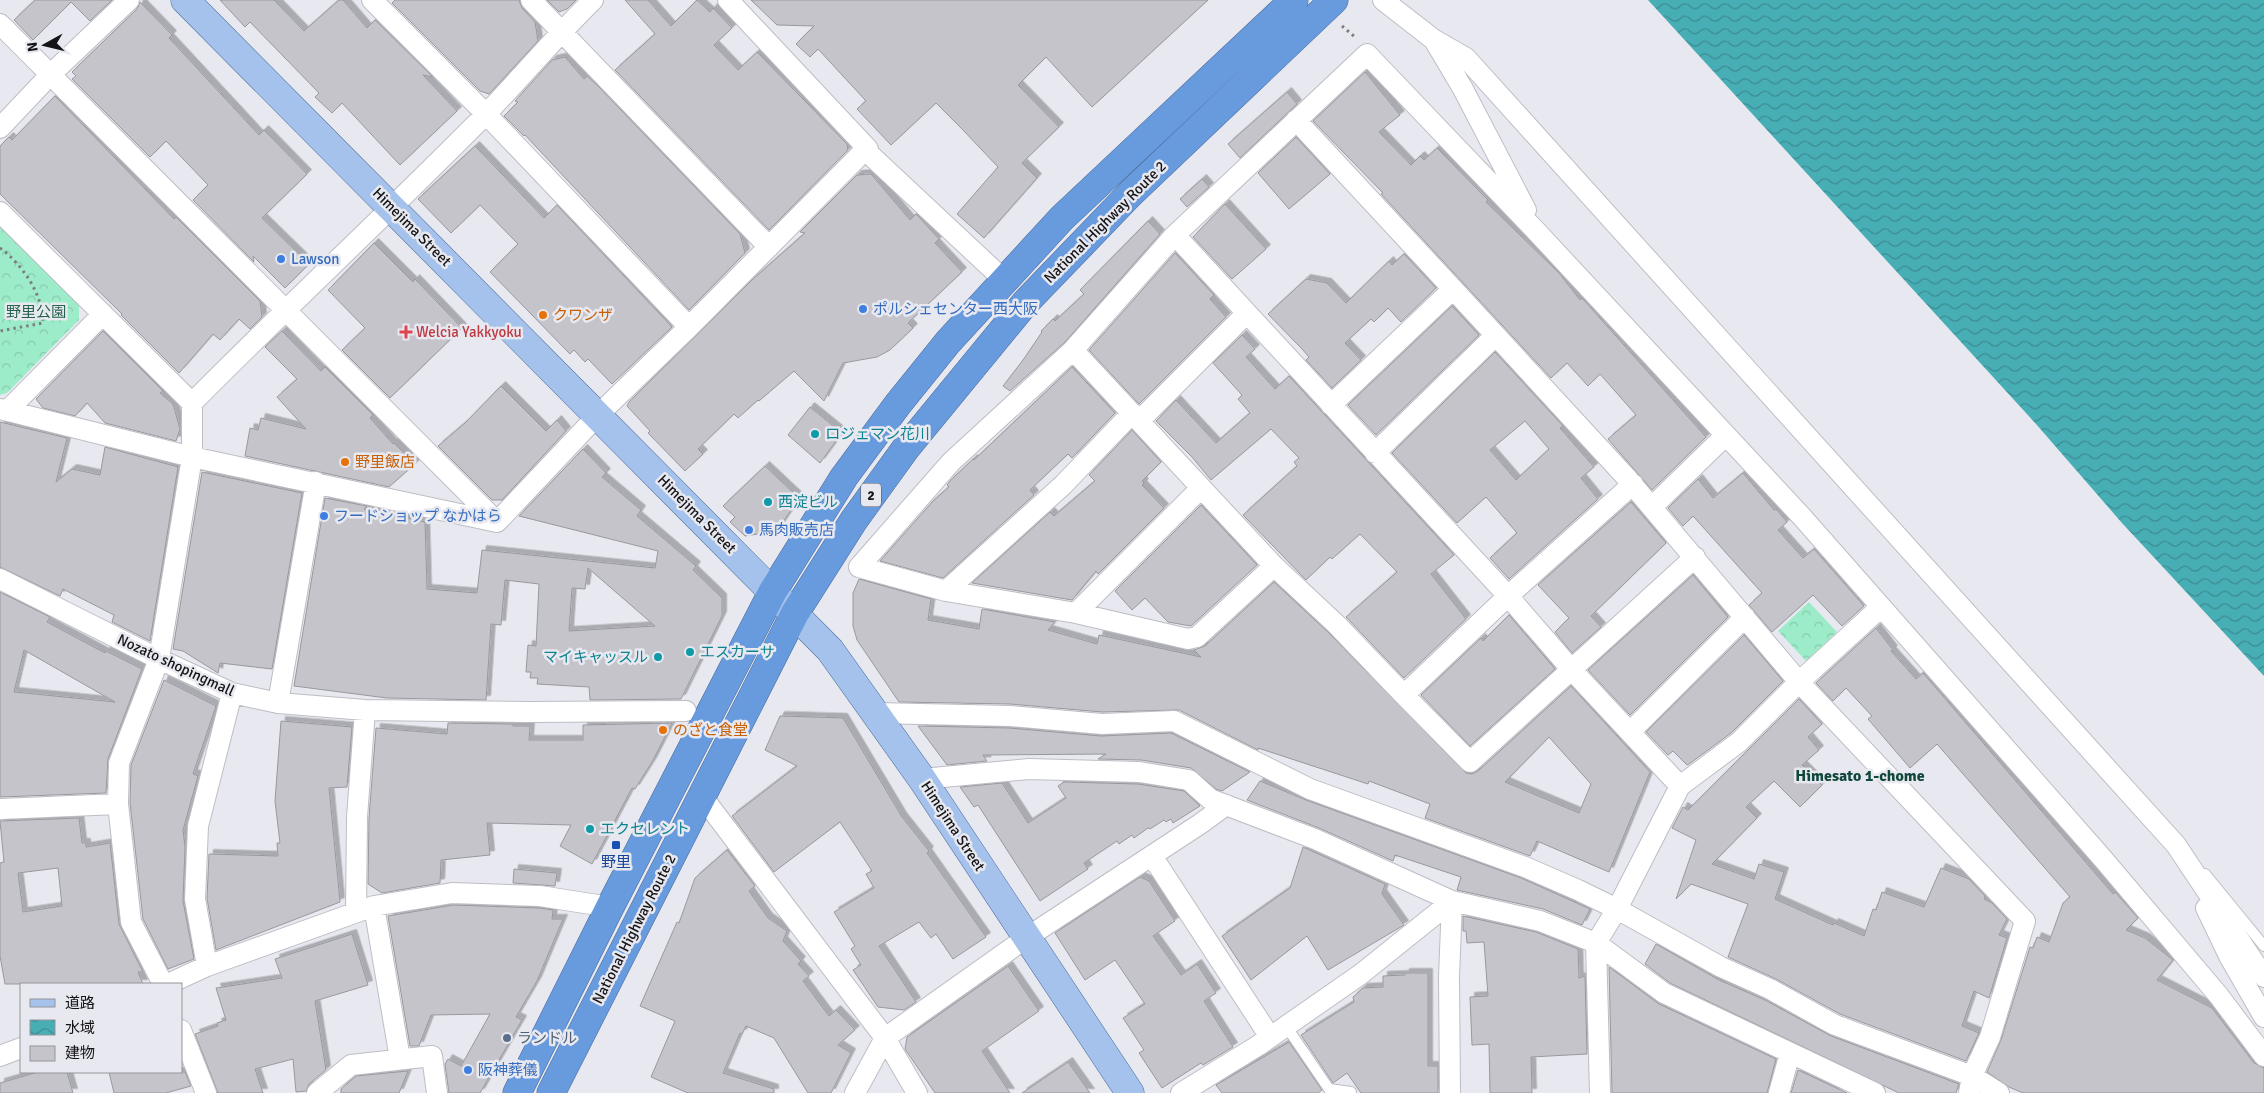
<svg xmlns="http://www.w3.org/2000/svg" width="2264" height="1093" font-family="Signika,'Noto Sans JP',sans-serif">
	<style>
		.forest { fill: url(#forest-crowns) }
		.water { fill: url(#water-waves) }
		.building { fill: #c5c4cb; stroke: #98989e; fill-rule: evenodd; filter: url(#shadow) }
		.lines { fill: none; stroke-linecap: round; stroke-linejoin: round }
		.lane-casing { stroke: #bdbec4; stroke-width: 12 }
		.street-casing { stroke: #bdbec4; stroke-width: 22 }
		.primary-casing { stroke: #4b6b98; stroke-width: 29 }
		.highway-casing { stroke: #4b6b98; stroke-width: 29 }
		.path { stroke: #7d7e82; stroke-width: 3; stroke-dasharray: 2.5 4; stroke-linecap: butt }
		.lane { stroke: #fff; stroke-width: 10 }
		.street { stroke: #fff; stroke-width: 20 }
		.primary { stroke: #a4c2eb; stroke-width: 28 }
		.highway { stroke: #689ade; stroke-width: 28 }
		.shop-dot { fill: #3f7fe0; stroke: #e8e9f0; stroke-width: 2 }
		.food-dot { fill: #e8710a; stroke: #e8e9f0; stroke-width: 2 }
		.health-dot { fill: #e0444e; stroke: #e8e9f0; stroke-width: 2 }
		.culture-dot { fill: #0f9aa8; stroke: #e8e9f0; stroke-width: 2 }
		.transit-dot { fill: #1a4fb4; stroke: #e8e9f0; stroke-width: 2 }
		.service-dot { fill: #5c6f8a; stroke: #e8e9f0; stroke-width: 2 }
		.labels { text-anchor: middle; stroke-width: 5; stroke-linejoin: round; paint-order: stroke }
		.shield { fill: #e8e9f0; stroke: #545457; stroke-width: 1 }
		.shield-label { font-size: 14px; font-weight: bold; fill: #141416 }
		.street-label { font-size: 15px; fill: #141416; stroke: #e8e9f0 }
		.shop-label { font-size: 15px; fill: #366cbe; stroke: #e8e9f0; text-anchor: start }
		.park-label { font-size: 15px; fill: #25624a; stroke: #e8e9f0 }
		.food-label { font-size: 15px; fill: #c56008; stroke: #e8e9f0; text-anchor: start }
		.health-label { font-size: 15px; fill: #be3a42; stroke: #e8e9f0; text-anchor: start }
		.culture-label { font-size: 15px; fill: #0d838f; stroke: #e8e9f0; text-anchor: start }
		.transit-label { font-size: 15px; fill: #164399; stroke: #e8e9f0 }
		.service-label { font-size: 15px; fill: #4e5e75; stroke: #e8e9f0; text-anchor: start }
		.neighbourhood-label { font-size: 16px; font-weight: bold; fill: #11483d; stroke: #e8e9f0 }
	</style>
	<defs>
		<pattern id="forest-crowns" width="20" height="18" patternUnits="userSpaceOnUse" patternTransform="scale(1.25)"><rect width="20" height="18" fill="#9decc9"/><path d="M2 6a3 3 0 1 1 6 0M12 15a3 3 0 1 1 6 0" fill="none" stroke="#86caac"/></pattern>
		<pattern id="water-waves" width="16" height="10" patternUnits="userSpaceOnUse" patternTransform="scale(1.25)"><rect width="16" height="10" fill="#48aeb5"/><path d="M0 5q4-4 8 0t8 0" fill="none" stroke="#3b8c92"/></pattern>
		<filter id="shadow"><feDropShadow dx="4.5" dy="-4.5" stdDeviation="0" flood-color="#0004"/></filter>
	</defs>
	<rect width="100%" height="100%" fill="#e8e9f0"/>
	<path class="forest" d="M0 224 79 304V320L7 393 0 395Z
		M1809 602 1837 632 1806 661 1778 631Z"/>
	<path class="water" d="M1648 0H2264V676L2122 523 2036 424Z"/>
	<path class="building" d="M35 0H112L90 21 71 2 33 40 14 20Z
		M220 0H274L304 31 339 0H343L367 28 375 20 433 77 423 75 457 111 400 165 342 103 332 113 315 97 319 93 250 22 245 27Z
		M395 0H519L522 8 535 22 538 41 489 94 480 91 392 3Z
		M547 0H576L567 9 559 12Z
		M625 0H648L671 26 697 0 710 12 713 8 732 28 714 45 738 70 757 52 847 144 848 150 769 230 615 70 655 34Z
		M751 0H1208L1092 107 1046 57 1018 85 1059 127 1022 163 1037 178 984 238 957 214 998 167 962 129 936 103 891 145 857 109 866 101 818 49 810 57 796 44 814 26 777 25Z
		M140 2 172 35 169 38 259 135 264 130 307 174 262 218 309 264 285 288 253 256 254 262 193 200 208 185 166 141 150 157 72 79 76 76 72 72 137 9Z
		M565 57 584 79 587 76 598 86 740 234 745 253 689 310 525 135 524 136 504 116 518 102 515 101 552 60Z
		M1365 72 1400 115 1379 132 1411 165 1420 156 1424 160 1437 148 1488 200 1486 202 1559 273 1580 300 1582 298 1706 437 1652 490 1608 439 1636 415 1600 374 1588 386 1567 363 1551 378 1381 194 1383 193 1313 121Z
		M1287 92 1297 104 1240 158 1228 144Z
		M55 96 174 219 176 217 260 301 262 317 250 329 239 319 220 340 213 334 179 373 121 315 122 314 0 194V146L9 137 12 140Z
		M1296 137 1330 174 1289 209 1258 173Z
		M475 146 544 218 557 205 672 327 612 384 588 359 585 362 574 350 570 354 490 272 518 244 480 205 451 233 418 199Z
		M871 174 910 220 916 214 919 217 939 239 935 243 962 272 908 323 913 328 890 350 877 357 843 363 824 401 794 371 759 401 758 400 738 418 734 414 698 449 703 454 685 471 648 433 650 431 627 406 629 402 752 280 805 233 800 232 857 175Z
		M1202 179 1209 187 1187 207 1180 199Z
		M1225 204 1266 249 1232 279 1193 237Z
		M1148 221 1160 234 1065 342 1010 391 1003 386 1023 360 1042 332 1041 331 1053 319 1055 321 1084 294 1080 290Z
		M374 243 413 282 415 279 462 328 390 398 342 350 365 328 328 290Z
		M1175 253 1214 295 1210 299 1226 317 1139 404 1089 350Z
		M1404 254 1436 288 1401 322 1388 308 1374 322 1371 319 1345 343 1361 360 1332 388 1306 360 1309 357 1302 349 1268 314 1306 279 1327 283 1346 303 1389 261 1392 265Z
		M1452 306 1479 335 1376 435 1348 405Z
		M103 331 163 391 160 393 173 404 180 429 176 441 105 423 87 403 75 416 43 408 36 399Z
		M282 331 321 371 325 367 373 415 370 418 393 444 394 443 415 464 389 487 245 456 250 428 258 430 261 418 306 429 277 397 297 379 265 347Z
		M1242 335 1255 349 1246 357 1275 389 1289 376 1454 555 1431 574 1466 619 1404 678 1346 617 1397 572 1360 534 1332 559 1330 557 1306 580 1243 515 1297 466 1294 462 1299 458 1271 429 1211 480 1192 457 1156 421 1176 400 1216 443 1250 413 1238 399 1242 395 1213 363Z
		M1495 352 1563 426 1560 428 1594 467 1581 478 1598 499 1509 579 1490 558 1517 533 1486 497 1457 523 1392 453ZM1525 421 1549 449 1516 480 1490 450Z
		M1072 367 1115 413 1072 458 1068 454 1030 490 1034 495 943 578 880 561 933 501 949 487 947 485 951 480 973 459 974 460Z
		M501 386 546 431 557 420 566 431 502 500H492L438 446 465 423Z
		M810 407 842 433 820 463 788 435Z
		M0 422 67 438 56 482 72 469 100 475 105 447 178 467 150 641 112 622 114 615 63 589 60 596 0 567Z
		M1132 430 1161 462 1142 481 1144 483 1142 485 1164 508 1098 574 1096 571 1072 600 972 583 1050 512 1054 516 1095 481 1089 475Z
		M583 449 606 473 602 477 641 510 637 516 696 566 693 570 722 598V616L681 699 590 700 589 687 537 684 538 678H530L531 672H526L528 645 536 646 539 584 505 580 501 625 491 624 486 700 387 698 294 686 325 498 367 506 364 509 425 522 427 589 477 593 482 550 655 568 658 551 519 516ZM588 568 655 626 569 631 572 588 585 589Z
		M765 466 799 498 777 531 745 536 730 522 735 517 723 506Z
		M202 472 302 493 272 669 220 663 218 673 183 651 173 649Z
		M1743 473 1774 510 1776 509 1787 522 1778 530 1803 558 1814 549 1864 606 1842 626 1813 595 1772 632 1749 605 1762 593 1693 516 1683 526 1668 508 1698 479 1713 498Z
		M1631 502 1666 543 1591 616 1601 627 1572 653 1555 632 1569 618 1538 585Z
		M1201 505 1257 565 1191 626 1168 622 1145 598 1132 610 1115 591Z
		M1693 575 1728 617 1630 715 1588 670Z
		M859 579 931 599 928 620 979 629 982 609 1055 622 1048 630 1097 644 1099 635 1201 657 1194 650 1205 646 1274 582 1329 633 1466 773 1472 774 1478 771 1571 686 1650 772 1609 872 1537 841 1530 856 1425 818 1430 804 1369 781 1368 784 1258 748V750L1179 710 1102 712 1010 704 899 702 857 640 853 626V593ZM1549 737 1591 784 1579 813 1505 782Z
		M0 592 50 617 47 622 105 653 106 651 142 669 108 759 106 793 0 797ZM24 650 115 702 14 692Z
		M1509 615 1555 669 1470 746 1421 695 1481 638 1483 641Z
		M1876 628 1893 650 1891 651 1916 679 1923 673 2113 894 2115 892 2138 918 2126 930 2145 938 2173 960 2157 980 2212 1008 2254 1063 2264 1068V1093H2023L2009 1087 1987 1072 2001 1040 2030 947 2033 948 2037 937 2049 942 2063 903 2070 897 1937 744 1910 768 1868 719 1872 716 1846 688 1833 701 1816 683Z
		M1744 635 1783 681 1731 733 1689 764 1687 765 1673 751 1668 755 1646 732Z
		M164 680 216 706 193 774 198 776 183 830 185 847 183 901 194 959 168 969 143 919 130 803 131 765Z
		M1799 699 1822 724 1808 737 1819 750 1802 765 1822 785 1800 807 1774 781 1746 807 1757 818 1712 864 1754 879 1759 864 1784 872 1775 899 1833 925 1834 923 1864 936 1873 909 1876 910 1882 892 1924 907 1941 868 1969 879 1985 896 1984 899 1992 903 2007 919 1999 935 2007 938 1989 998 1974 991 1962 1026 1979 1033 1966 1061 1840 1014 1776 979 1728 957 1748 904 1691 884 1676 899 1696 840 1672 828 1683 807 1688 810Z
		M780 716 843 718 902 817 929 851 927 853 986 937 953 959 936 934 931 938 919 922 879 946 916 1002 904 1010 878 1007 853 970 861 965 851 949 855 946 834 912 874 888 866 874 872 871 840 822 774 872 732 816 797 766 765 750Z
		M281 721 352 727 347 787 329 788 340 902 216 950 207 898 209 854 278 856 277 843H280L275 801Z
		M448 723 513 724V726H530L529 740H583V725L672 723 652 762 635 789 632 788 592 864 560 846 571 825 487 823 490 855 441 860 440 883 382 893 368 884 369 818 376 728 447 734Z
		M918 726 1009 728 1101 736 1171 733 1250 772 1222 791 1216 789 1191 768 1141 760 1098 759 1106 754 983 755 987 761 947 765Z
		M1260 781 1306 800 1521 878 1590 909 1582 925 1543 909 1457 890 1461 877 1395 855 1393 861 1319 828 1247 800Z
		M1064 782 1138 784 1184 791 1200 806 1173 823 1171 819 1166 822 1164 820 1150 829 1148 828 1134 838 1132 835 1119 844 1117 841 1084 863 1088 869 1040 901 978 805 974 807 960 787 1002 783 1028 823 1066 798 1058 786Z
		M79 818 82 843H86V847L110 843 119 924 143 972H138L143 984H5L0 956V863L4 862 0 821ZM58 868 62 906 23 912 18 873Z
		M1303 847 1385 884 1382 894 1404 925 1328 970 1307 936 1251 980 1222 936 1290 888Z
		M727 850 755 886 749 891 768 918 787 931 783 941 801 961 798 964 809 976 803 981 829 1016 836 1010 855 1030 838 1045 851 1053 831 1093H808L774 1038 746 1026 742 1034 740 1033 723 1073 774 1089V1093H688L651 1077 675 1021 640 1006 677 922 679 923 695 878Z
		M514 869 557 873 555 886 513 883Z
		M1140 877 1149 881 1175 921 1153 936 1181 975 1197 964 1216 993 1204 1001 1233 1047 1203 1065 1201 1063 1162 1088 1139 1053 1144 1050 1123 1018 1145 1004 1115 960 1085 980 1055 933Z
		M453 905 539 908 553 910 552 919H563L537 981 516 1017 522 1020 480 1093H449L445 1064 448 1059 461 1066 490 1014 431 1015 419 1046H410L388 916Z
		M1463 916 1536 932 1578 949 1579 978 1585 976 1587 1054 1531 1057 1532 1093H1490L1489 1044 1472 1045 1470 997 1488 996 1484 942 1467 943 1466 931H1463Z
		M352 934 368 985 315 1001 326 1070 309 1084 306 1091 296 1092 293 1059 255 1069 263 1093H218L195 1034 218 1026 217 1023 226 1020 216 988 282 978 275 959Z
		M1656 944 1719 980 1765 1000 1831 1036 1959 1084 1956 1093H1899L1670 983 1645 964Z
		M1008 966 1039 1011 982 1051 1010 1093H935L905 1049 907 1037Z
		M1609 967 1659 1004 1776 1059 1767 1093H1612Z
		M1405 973H1428V1066H1438V1093H1361L1347 1073 1333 1083 1301 1035 1354 1002 1353 997 1363 988 1383 987V976L1405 975Z
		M1289 1042 1322 1090 1318 1093H1222L1216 1085Z
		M1068 1062 1090 1093H1022Z
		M1798 1070 1847 1093H1791Z
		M408 1071 399 1093H341V1089L356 1076Z
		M38 1072H67L73 1093H0V1083Z
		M109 1072H185L191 1086 166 1093H114Z"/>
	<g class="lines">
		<defs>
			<path id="lane" d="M2205 874 2264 946
				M1286 1026 1329 1089 1351 1092"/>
			<path id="street" d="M372 0 486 114 689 327
				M531 0 769 247
				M728 0 868 149 865 150 1004 280
				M1383 0 1433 39 1466 58 2176 845 2264 977
				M0 24 497 522
				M1434 40 1463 89 1526 210
				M1296 120 1453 289
				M0 128 51 74 129 0
				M0 212 192 403
				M1175 235 1508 596 1571 669 1680 786
				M1073 350 1274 566 1337 625 1404 695 1508 596 1633 484
				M1331 405 1453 289 1626 477 1799 682 2025 921 1990 1037 1972 1076 1969 1093
				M0 409 192 457 497 522 598 415 689 327 865 150
				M7 411 103 314
				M1139 421 1247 313
				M1375 453 1495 336
				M1652 507 1726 435
				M1274 566 1197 637 1188 639 1076 613 946 591 859 567 951 462 1073 350 1175 235 1367 54 1537 232 1803 518 2104 860 2219 996 2264 1056
				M0 579 159 659 232 693 278 703 365 710 528 712 686 711
				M946 591 1063 485 1132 413
				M1076 613 1200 489
				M1404 695 1470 762 1695 557
				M278 703 316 482
				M876 713 1010 716 1102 724 1174 721 1310 789 1525 867 1578 890 1617 909 1721 967 1770 989 1835 1025 1972 1076 1999 1093
				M1630 732 1745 617
				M922 779 1029 769 1139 772 1189 780 1210 799 1315 839 1452 901 1540 921 1596 943 1664 993 1875 1093
				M701 795 885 1038 917 1093
				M0 809 118 804
				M1152 856 1270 1037
				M374 906 400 1059
				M2206 908 2229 956 2264 1017
				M356 912 357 817 365 710
				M207 966 195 899 198 826 232 693
				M163 984 131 922 118 804 119 763 159 659 192 457V403C288 306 388 213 484 116 521 78 555 37 593 0
				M168 984 207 966 374 906 452 893 540 896 610 907
				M181 1030 206 1093
				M0 1056 21 1048
				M317 1093 351 1065 432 1056 437 1093
				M855 1093 885 1038 1026 938 1200 824 1226 805
				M1181 1093 1259 1045 1361 974 1452 901
				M1450 1093 1449 977 1452 901
				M1600 1093 1596 943 1617 909 1680 786 1739 742 1799 682 1881 607
				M1779 1093 1790 1053"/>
			<path id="primary" d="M185 0 830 650 922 779 1130 1093"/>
			<path id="highway" d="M517 1093 610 907 773 591 844 477 898 404 948 342 1062 218 1294 0
				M551 1093 795 613 854 520 906 448 1026 302 1130 194 1334 0"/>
		</defs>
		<use href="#lane" class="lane-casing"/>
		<use href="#street" class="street-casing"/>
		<use href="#primary" class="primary-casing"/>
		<use href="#highway" class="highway-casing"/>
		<path class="path" d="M1342 26 1355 37
			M0 248C22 264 43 294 43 323L0 331"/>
		<use href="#lane" class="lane"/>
		<use href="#street" class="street"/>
		<use href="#primary" class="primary"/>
		<use href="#highway" class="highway"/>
	</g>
	<g class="shop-dot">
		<circle cx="281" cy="259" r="5"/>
		<circle cx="863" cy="309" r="5"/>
		<circle cx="324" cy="516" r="5"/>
		<circle cx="749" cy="530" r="5"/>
		<circle cx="468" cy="1070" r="5"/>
	</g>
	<g class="food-dot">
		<circle cx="543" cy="315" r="5"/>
		<circle cx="345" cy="462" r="5"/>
		<circle cx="663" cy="730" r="5"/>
	</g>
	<path class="health-dot" d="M403.5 324.5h5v5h5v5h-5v5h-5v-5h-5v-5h5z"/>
	<g class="culture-dot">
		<circle cx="815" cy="434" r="5"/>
		<circle cx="768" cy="502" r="5"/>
		<circle cx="690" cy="652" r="5"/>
		<circle cx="658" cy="657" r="5"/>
		<circle cx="590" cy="829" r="5"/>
	</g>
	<rect class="transit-dot" x="611" y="840" width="10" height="10" rx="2.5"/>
	<circle class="service-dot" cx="507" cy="1038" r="5"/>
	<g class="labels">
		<rect class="shield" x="861" y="483.5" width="20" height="23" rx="4"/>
		<g class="shield-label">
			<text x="871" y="500">2</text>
		</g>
		<g class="street-label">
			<text transform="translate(1105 222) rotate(-45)" y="5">National Highway Route 2</text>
			<text transform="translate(412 227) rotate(45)" y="5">Himejima Street</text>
			<text transform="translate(697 514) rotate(45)" y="5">Himejima Street</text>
			<text transform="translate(176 665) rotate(25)" y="5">Nozato shopingmall</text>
			<text transform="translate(953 826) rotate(57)" y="5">Himejima Street</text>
			<text transform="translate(634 929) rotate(-63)" y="5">National Highway Route 2</text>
		</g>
		<g class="shop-label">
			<text x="291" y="264">Lawson</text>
			<text x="873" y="314">ポルシェセンター西大阪</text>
			<text x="334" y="521">フードショップ なかはら</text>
			<text x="759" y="535">馬肉販売店</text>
			<text x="478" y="1075">阪神葬儀</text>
		</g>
		<g class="park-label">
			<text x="36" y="317">野里公園</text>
		</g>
		<g class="food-label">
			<text x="553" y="320">クワンザ</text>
			<text x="355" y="467">野里飯店</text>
			<text x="673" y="735">のざと食堂</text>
		</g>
		<g class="health-label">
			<text x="416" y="337">Welcia Yakkyoku</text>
		</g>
		<g class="culture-label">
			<text x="825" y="439">ロジェマン花川</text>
			<text x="778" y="507">西淀ビル</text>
			<text x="700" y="657">エスカーサ</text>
			<text x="648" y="662" text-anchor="end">マイキャッスル</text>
			<text x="600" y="834">エクセレント</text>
		</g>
		<g class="transit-label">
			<text x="616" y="867">野里</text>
		</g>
		<g class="service-label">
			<text x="517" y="1043">ランドル</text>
		</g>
		<g class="neighbourhood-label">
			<text x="1860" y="781">Himesato 1-chome</text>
		</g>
	</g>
	<rect x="20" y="983" width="162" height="90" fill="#e8e9f0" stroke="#939499"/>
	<rect x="30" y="999" width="25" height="8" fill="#a4c2eb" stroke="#939499"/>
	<text x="65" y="1008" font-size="15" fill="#141416">道路</text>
	<rect x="30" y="1020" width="25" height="15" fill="url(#water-waves)" stroke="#939499"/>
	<text x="65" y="1033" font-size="15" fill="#141416">水域</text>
	<rect x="30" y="1046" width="25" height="15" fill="#c5c4cb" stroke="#939499"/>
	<text x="65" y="1058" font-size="15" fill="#141416">建物</text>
	<g transform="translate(45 45) rotate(262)" stroke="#e8e9f0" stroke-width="4" paint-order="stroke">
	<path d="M0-4L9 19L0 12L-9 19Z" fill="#141416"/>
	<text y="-8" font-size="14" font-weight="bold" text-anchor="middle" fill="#141416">N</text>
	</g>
</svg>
